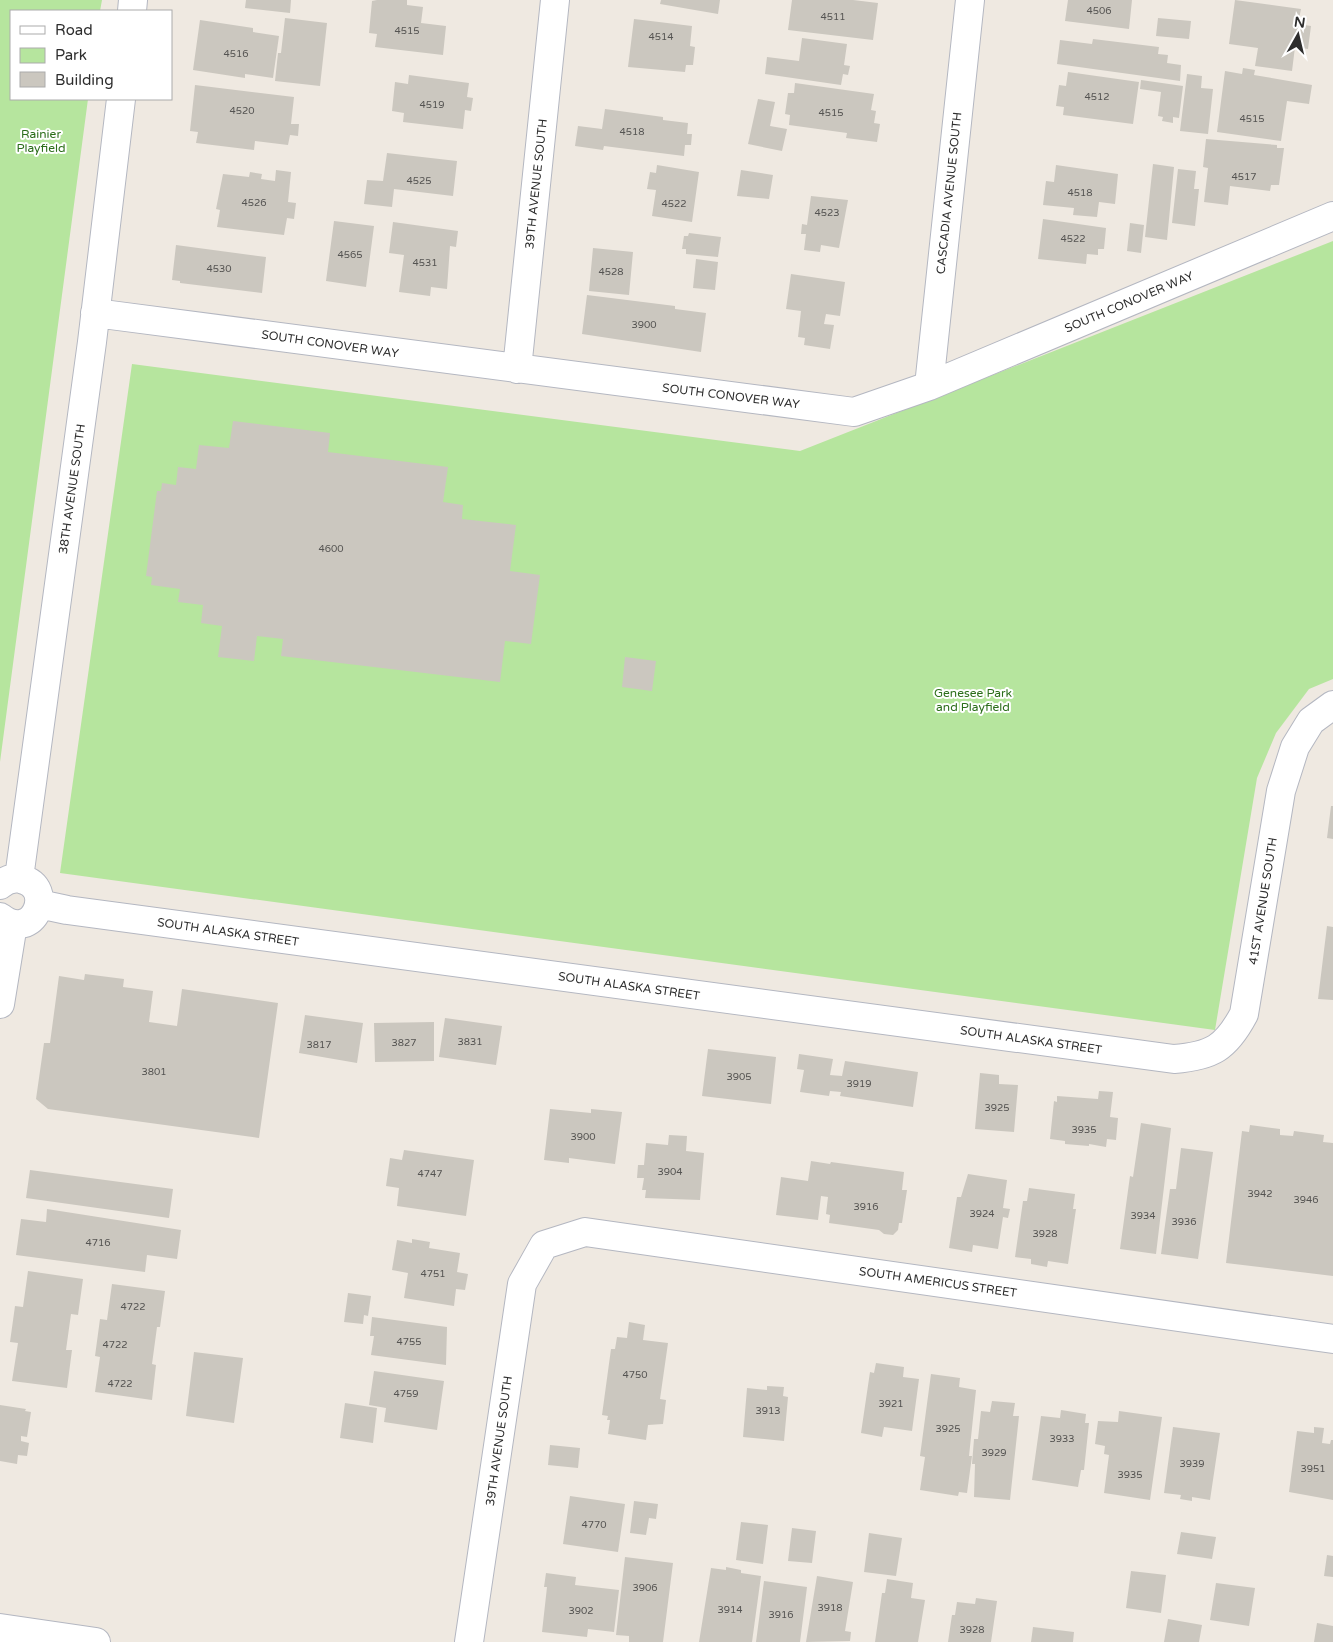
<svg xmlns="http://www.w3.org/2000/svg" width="1333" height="1642" font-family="'Varela Round',sans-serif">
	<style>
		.green { fill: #b6e59e }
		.building { fill: #cbc7bf }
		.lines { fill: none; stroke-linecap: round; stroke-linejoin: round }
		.street-casing { stroke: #b4b7c1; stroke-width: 30 }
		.street { stroke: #fff; stroke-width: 28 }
		.labels { text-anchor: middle; stroke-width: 4; stroke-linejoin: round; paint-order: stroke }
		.number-label { font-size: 10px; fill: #555452 }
		.park-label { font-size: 12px; fill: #2c6e1b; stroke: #fff }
		.street-label { font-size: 12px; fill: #2e2e2e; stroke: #fff }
	</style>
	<rect width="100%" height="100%" fill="#efe9e1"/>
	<path class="green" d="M0 0H102L100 11H11V99H88L0 762Z
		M1333 241V679L1309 689 1276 733 1257 778 1215 1030 60 873 132 364 800 451Z"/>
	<path class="building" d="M246 0H291L290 13 245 8Z
		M377 0H407V5L423 7 421 23 446 26 443 55 375 47 377 34 369 33 372 1Z
		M661 0H720L718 14 660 4Z
		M792 0H853L878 3 873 40 788 30Z
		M1068 0H1132L1129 29 1065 21Z
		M1235 0 1301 9 1298 24 1311 26 1308 49 1295 47 1292 71 1255 66 1258 48 1229 44Z
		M285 18 327 23 320 86 275 81 278 53H281Z
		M1158 18 1191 21 1189 39 1156 36Z
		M634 19 692 26 690 46 695 47 693 65H686L685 72 628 67Z
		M200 20 253 28V32L279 36 273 78 245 74V78L193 70Z
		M802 38 847 44 844 65 850 66 848 75 843 74 841 85 765 74 767 57 799 61Z
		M1093 39 1159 47 1158 54 1168 55 1167 63 1181 65 1180 81 1057 64 1060 40 1092 44Z
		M1243 68 1255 70 1254 75 1312 85 1309 104 1287 101 1281 141 1217 132 1225 71 1242 74Z
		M1068 72 1139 82 1133 124 1063 115 1064 107 1056 106 1059 85 1066 86Z
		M1187 74 1202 76 1201 88 1213 89 1208 134 1180 131Z
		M409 75 469 83 467 97 473 98 471 111 465 110 463 129 403 122 404 113 392 111 395 82 408 84Z
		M1141 80 1183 86 1179 118 1173 117V123L1162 121 1163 117 1158 116 1161 92 1140 89Z
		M795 83 874 94 871 110 876 111 874 123 880 124 877 142 846 138 847 133 789 125 790 115 785 114 788 93H794Z
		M195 85 294 97 291 124H299L298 136 290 135 288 145 255 141 254 150 196 143 198 132 190 131Z
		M758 99 775 102 770 126 787 129 782 151 748 144Z
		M605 109 663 117V120L688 123 687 134H692L691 145H685L684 156 604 146 603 150 575 146 578 126 602 129Z
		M1206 139 1277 145V148H1284L1279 185H1271L1270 191 1230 186 1228 205 1204 202 1208 168 1203 167Z
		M387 153 457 161 453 196 394 189 392 207 364 204 367 180 383 181Z
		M1153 164 1174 167 1167 240 1145 237Z
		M657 165 699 172 692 222 652 216 656 190 647 189 650 172 656 173Z
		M1056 165 1118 174 1115 204 1099 202 1097 217 1073 215 1074 208 1043 205 1046 181 1054 182Z
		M1178 169 1196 171 1194 189H1199L1195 226 1172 223Z
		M276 170 291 172 288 202 296 203 294 219 287 218 284 235 217 227 220 210 216 209 223 174 249 177 250 172 262 174 261 179 275 181Z
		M741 170 773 175 769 199 737 196Z
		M811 196 848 200 839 248 821 245 820 252 804 250 806 234H801L802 224 807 225Z
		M1043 219 1106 228 1104 249H1098V255L1087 254 1086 264 1038 259Z
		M334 221 374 226 366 287 326 281Z
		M393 222 458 231 456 247 450 246 447 289 431 287 430 296 399 292 404 255 389 253Z
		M1130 223 1144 225 1141 253 1127 251Z
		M689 233 721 237 718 257 686 254V249H682L684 236H688Z
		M176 245 266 257 262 293 180 283V281L172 280Z
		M593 248 633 252 629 295 589 291Z
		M696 259 718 262 715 290 693 288Z
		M791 274 845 282 840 316 826 314 824 324 834 325 830 349 804 345 805 338 798 337 801 311 786 309Z
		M587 295 675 306V309L706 313 701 352 582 334Z
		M233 421 330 433 328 452 448 467 443 502 463 505 462 519 516 525 510 571 540 575 531 644 505 641 500 682 281 656 283 639 257 636 254 661 218 657 222 626 201 623 203 605 178 602 180 589 151 585 152 577 146 576 157 491H161L162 483 176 485 178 467 196 469 199 445 229 448Z
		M625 657 656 661 652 691 622 687Z
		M1331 806H1333V839L1327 838Z
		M1327 926 1333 927V1000L1318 999Z
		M85 974 124 979 123 987 153 991 149 1022 177 1026 182 989 278 1003 259 1138 48 1109 36 1099 44 1043H50L59 976 84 980Z
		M305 1015 363 1023 357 1063 299 1053Z
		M445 1018 502 1026 496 1065 439 1057Z
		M434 1022V1061L375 1062 374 1023Z
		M708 1049 776 1057 771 1104 702 1096Z
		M799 1054 833 1059 830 1075 842 1076 845 1061 918 1072 913 1107 840 1096 841 1092 830 1091 829 1096 800 1092 804 1070 797 1069Z
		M980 1073 999 1075V1084L1018 1085 1014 1132 975 1129Z
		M1099 1091 1113 1092 1110 1117 1118 1118 1116 1140 1107 1139 1106 1147 1089 1144V1146L1065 1144V1141L1050 1139 1054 1101 1057 1102V1096L1098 1099Z
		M550 1109 591 1113V1109L622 1112 615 1164 569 1158V1163L544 1160Z
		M1141 1123 1171 1128 1156 1254 1120 1249 1130 1176 1133 1177Z
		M1250 1125 1280 1129V1135L1293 1136 1294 1131 1324 1135 1323 1142 1333 1143V1276L1226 1263 1242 1131 1249 1132Z
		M669 1135 687 1136 686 1151 704 1153 700 1200 645 1198 646 1190H642L644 1178H637L638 1165H644L646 1143 668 1145Z
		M1181 1148 1213 1152 1198 1259 1161 1254 1170 1189H1176Z
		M404 1150 474 1160 466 1216 397 1206 399 1188 386 1186 390 1158 402 1160Z
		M811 1161 830 1164 831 1162 904 1172 902 1190H907L902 1223H899L898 1230 893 1235 884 1234 879 1230 829 1223 830 1215 826 1214 828 1197 821 1196 818 1220 776 1215 781 1177 808 1181Z
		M30 1170 173 1189 169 1218 26 1198Z
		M968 1174 1007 1180 1003 1208 1010 1209 1008 1218 1003 1217 998 1249 973 1245 972 1252 949 1248 957 1197H961Z
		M1029 1188 1075 1194 1073 1209H1076L1068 1264 1048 1261 1047 1267 1031 1264V1259L1015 1257 1023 1201H1027Z
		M47 1209 181 1230 177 1259 147 1255 145 1272 16 1255 21 1219 46 1222Z
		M412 1239 430 1242 429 1248 460 1253 457 1272 468 1274 465 1290 456 1289 454 1306 404 1298 408 1273 392 1270 397 1240 412 1243Z
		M28 1271 83 1279 78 1315 71 1314 66 1350H72L67 1388 12 1381 18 1343 10 1342 15 1306 23 1307Z
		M112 1284 165 1291 160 1327H157L152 1364 156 1365 152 1400 95 1392 100 1357 95 1356 100 1319 107 1320Z
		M348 1293 371 1296 368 1316 364 1315 363 1324 344 1322Z
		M372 1317 447 1327 446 1365 371 1355 374 1336H370Z
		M629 1322 645 1325 643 1340 668 1343 660 1399 666 1400 663 1424 648 1425 646 1440 608 1434 610 1420H607L608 1416 602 1415 611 1349H615L617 1337 627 1338Z
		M194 1352 243 1358 234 1423 186 1416Z
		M876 1363 904 1367 903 1377 919 1379 912 1431 884 1427 882 1437 861 1433 870 1372 874 1373Z
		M374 1371 444 1381 437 1430 384 1422 386 1408 369 1405Z
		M931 1374 960 1378 959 1387 976 1390 969 1456H972L967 1493 959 1492 958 1496 920 1490 925 1457 920 1456Z
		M767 1386 784 1387 783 1396 788 1397 784 1441 743 1437 747 1388 767 1390Z
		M992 1401 1015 1403 1013 1416H1019L1010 1500 974 1497 975 1464H972L974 1439H978L981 1411 990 1412Z
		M345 1403 377 1408 373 1443 340 1438Z
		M0 1405 26 1409 25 1411 31 1412 27 1437 21 1436V1441L29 1443 27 1456 18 1455 17 1464 0 1461Z
		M1061 1410 1086 1414 1085 1423H1089L1084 1470H1081L1078 1487 1032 1480 1041 1416 1060 1418Z
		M1119 1411 1162 1417 1150 1500 1104 1493 1109 1455 1104 1454 1105 1446 1095 1444 1098 1421 1118 1422Z
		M1173 1427 1220 1433 1210 1500 1192 1497V1501L1180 1499 1181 1495 1164 1493Z
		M1314 1427 1324 1428 1322 1443 1330 1444 1331 1440H1333V1500L1289 1492 1297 1431 1314 1433Z
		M550 1445 580 1448 578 1468 548 1465Z
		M570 1496 625 1504 618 1552 563 1544Z
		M634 1501 658 1504 656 1519 649 1518 646 1535 630 1533Z
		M741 1522 768 1525 763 1564 736 1560Z
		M792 1528 816 1531 812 1563 788 1561Z
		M1181 1532 1216 1537 1212 1559 1177 1554Z
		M869 1533 902 1538 896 1576 864 1572Z
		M1327 1555 1333 1556V1577L1324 1576Z
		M625 1557 673 1563 663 1642H629V1636L616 1635Z
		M726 1567 741 1570V1573L761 1576 752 1642H699L711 1568 726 1570Z
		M1131 1571 1166 1575 1161 1613 1126 1608Z
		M546 1573 576 1577 575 1585 619 1590 614 1632 588 1629 587 1637 542 1632 547 1587H544Z
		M817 1576 853 1582 845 1631 851 1632 850 1641 806 1642Z
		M887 1579 913 1583 911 1598 925 1600 918 1642H875L882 1593H885Z
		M764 1581 807 1587 800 1642H756Z
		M1216 1583 1255 1588 1249 1626 1210 1620Z
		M976 1598 997 1601 991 1642H948L952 1615H955L957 1602 975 1604Z
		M1168 1619 1202 1625 1199 1642H1164Z
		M1317 1623 1333 1626V1642H1314Z
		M1033 1627 1074 1632 1073 1642H1031Z"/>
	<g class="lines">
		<defs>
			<path id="street" d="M132 11 133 0
				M95 313 854 412 929 386 1333 216
				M517 369 555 0
				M929 386 970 0
				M19 878 92 342 121 99
				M0 885C6 880 13 877 21 879 57 887 34 944 0 917
				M39 904 67 910 1174 1059C1212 1056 1226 1048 1244 1014L1281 791 1295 747 1311 721 1333 705
				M0 1004 13 924
				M0 1628 96 1642
				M469 1642 522 1284 544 1245 585 1232 1333 1339"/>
		</defs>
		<use href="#street" class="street-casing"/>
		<use href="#street" class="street"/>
	</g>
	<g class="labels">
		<g class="number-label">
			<text x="1099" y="14">4506</text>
			<text x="833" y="20">4511</text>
			<text x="407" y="34">4515</text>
			<text x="661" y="40">4514</text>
			<text x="236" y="57">4516</text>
			<text x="1097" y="100">4512</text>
			<text x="432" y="108">4519</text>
			<text x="242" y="114">4520</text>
			<text x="831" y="116">4515</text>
			<text x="1252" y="122">4515</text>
			<text x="632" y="135">4518</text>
			<text x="1244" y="180">4517</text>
			<text x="419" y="184">4525</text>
			<text x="1080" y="196">4518</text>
			<text x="254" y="206">4526</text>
			<text x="674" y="207">4522</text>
			<text x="827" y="216">4523</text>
			<text x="1073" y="242">4522</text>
			<text x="350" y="258">4565</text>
			<text x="425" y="266">4531</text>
			<text x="219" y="272">4530</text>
			<text x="611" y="275">4528</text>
			<text x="644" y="328">3900</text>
			<text x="331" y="552">4600</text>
			<text x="470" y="1045">3831</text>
			<text x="404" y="1046">3827</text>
			<text x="319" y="1048">3817</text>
			<text x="154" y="1075">3801</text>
			<text x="739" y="1080">3905</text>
			<text x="859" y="1087">3919</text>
			<text x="997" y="1111">3925</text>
			<text x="1084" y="1133">3935</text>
			<text x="583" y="1140">3900</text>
			<text x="670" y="1175">3904</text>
			<text x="430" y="1177">4747</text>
			<text x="1260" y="1197">3942</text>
			<text x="1306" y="1203">3946</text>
			<text x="866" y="1210">3916</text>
			<text x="982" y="1217">3924</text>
			<text x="1143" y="1219">3934</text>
			<text x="1184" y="1225">3936</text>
			<text x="1045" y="1237">3928</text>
			<text x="98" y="1246">4716</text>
			<text x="433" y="1277">4751</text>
			<text x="133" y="1310">4722</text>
			<text x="409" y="1345">4755</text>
			<text x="115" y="1348">4722</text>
			<text x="635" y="1378">4750</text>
			<text x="120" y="1387">4722</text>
			<text x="406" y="1397">4759</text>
			<text x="891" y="1407">3921</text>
			<text x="768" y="1414">3913</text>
			<text x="948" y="1432">3925</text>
			<text x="1062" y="1442">3933</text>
			<text x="994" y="1456">3929</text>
			<text x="1192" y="1467">3939</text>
			<text x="1313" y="1472">3951</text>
			<text x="1130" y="1478">3935</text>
			<text x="594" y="1528">4770</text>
			<text x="645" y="1591">3906</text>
			<text x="830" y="1611">3918</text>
			<text x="730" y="1613">3914</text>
			<text x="581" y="1614">3902</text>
			<text x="781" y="1618">3916</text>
			<text x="972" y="1633">3928</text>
		</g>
		<g class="park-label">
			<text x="41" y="138">Rainier<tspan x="41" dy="14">Playfield</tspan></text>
			<text x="973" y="697">Genesee Park<tspan x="973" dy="14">and Playfield</tspan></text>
		</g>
		<g class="street-label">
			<text transform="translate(536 184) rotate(-84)" y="4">39TH AVENUE SOUTH</text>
			<text transform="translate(949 193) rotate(-84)" y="4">CASCADIA AVENUE SOUTH</text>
			<text transform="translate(1129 302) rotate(-23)" y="4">SOUTH CONOVER WAY</text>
			<text transform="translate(330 344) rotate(8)" y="4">SOUTH CONOVER WAY</text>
			<text transform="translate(731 396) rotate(7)" y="4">SOUTH CONOVER WAY</text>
			<text transform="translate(72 489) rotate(-82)" y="4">38TH AVENUE SOUTH</text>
			<text transform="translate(1263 901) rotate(-81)" y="4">41ST AVENUE SOUTH</text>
			<text transform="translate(228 932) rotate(8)" y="4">SOUTH ALASKA STREET</text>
			<text transform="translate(629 986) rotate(8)" y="4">SOUTH ALASKA STREET</text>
			<text transform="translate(1031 1040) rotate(8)" y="4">SOUTH ALASKA STREET</text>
			<text transform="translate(938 1282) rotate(8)" y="4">SOUTH AMERICUS STREET</text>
			<text transform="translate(499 1441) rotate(-82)" y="4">39TH AVENUE SOUTH</text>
		</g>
	</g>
	<rect x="10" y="10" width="162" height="90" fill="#ffffff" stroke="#ababab"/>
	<rect x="20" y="26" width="25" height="8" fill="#ffffff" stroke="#ababab"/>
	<text x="55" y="35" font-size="15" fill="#2e2e2e">Road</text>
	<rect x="20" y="48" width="25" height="15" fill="#b6e59e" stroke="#ababab"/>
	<text x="55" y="60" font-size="15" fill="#2e2e2e">Park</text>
	<rect x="20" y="72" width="25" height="15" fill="#cbc7bf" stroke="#ababab"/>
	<text x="55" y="85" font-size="15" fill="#2e2e2e">Building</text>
	<g transform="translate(1298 35) rotate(8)" stroke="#ffffff" stroke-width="4" paint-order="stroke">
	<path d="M0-4L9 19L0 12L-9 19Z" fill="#2e2e2e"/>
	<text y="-8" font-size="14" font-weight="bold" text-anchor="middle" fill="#2e2e2e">N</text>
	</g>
</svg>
